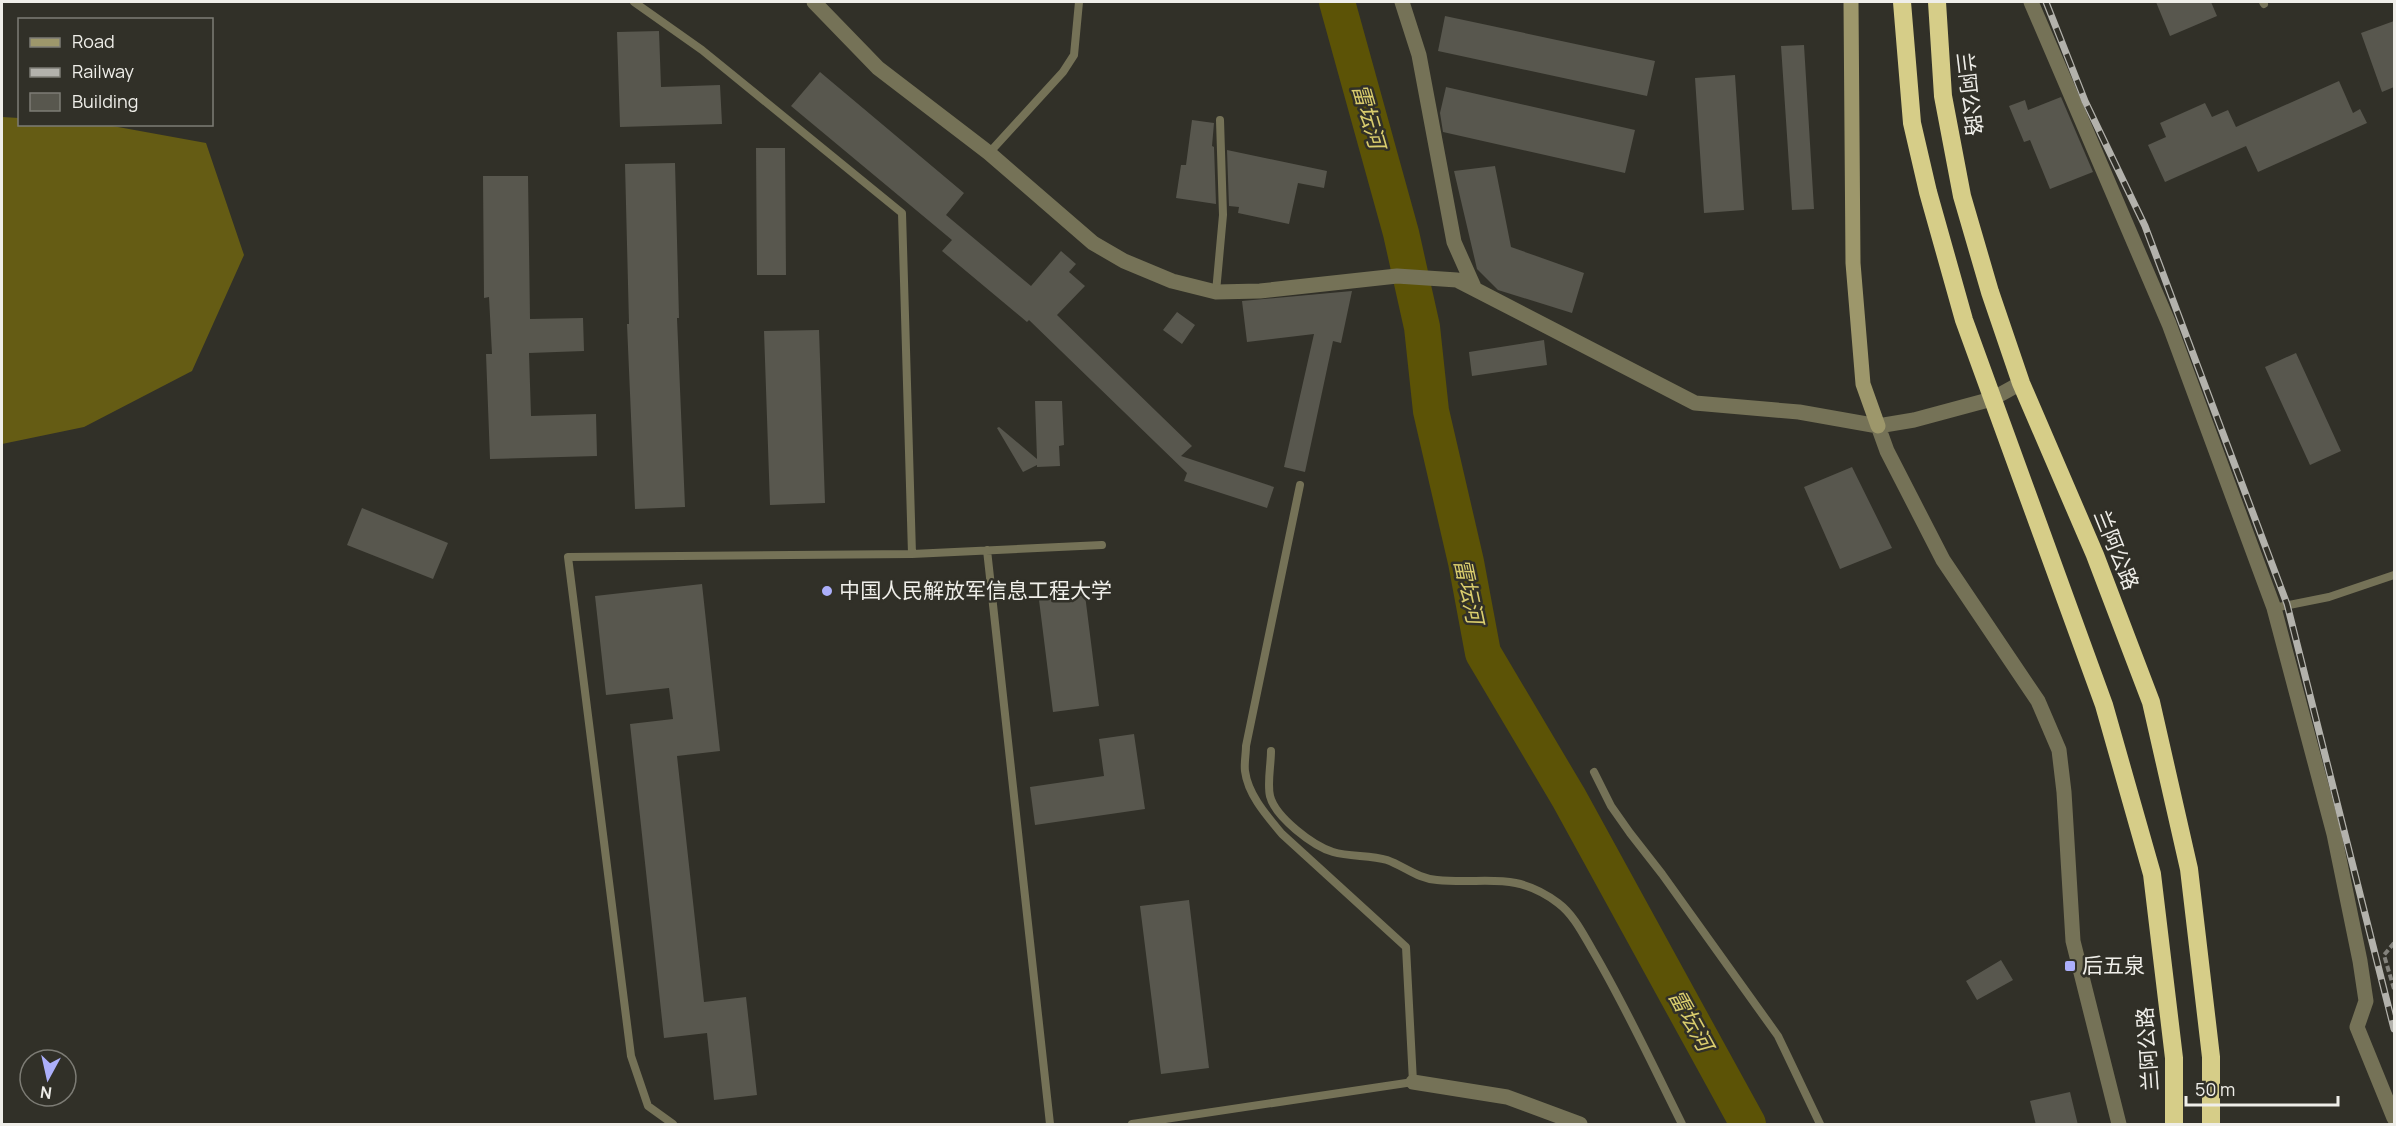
<svg xmlns="http://www.w3.org/2000/svg" width="2396" height="1126" font-family="Manrope,'Noto Sans SC',sans-serif">
	<style>
		.forest { fill: #655c14 }
		.lines { fill: none; stroke-linecap: round; stroke-linejoin: round }
		.river { stroke: #5c5306; stroke-width: 36 }
		.building { fill: #58574e }
		.path { stroke: #83827c; stroke-width: 4; stroke-dasharray: 6 3; stroke-linecap: butt }
		.lane { stroke: #757257; stroke-width: 8 }
		.street { stroke: #757257; stroke-width: 15 }
		.secondary { stroke: #9d976b; stroke-width: 15 }
		.highway { stroke: #d6cd88; stroke-width: 18 }
		.rail-casing { stroke: #b3b2ac; stroke-width: 7 }
		.rail { stroke: #313028; stroke-width: 4.5; stroke-dasharray: 14; stroke-linecap: butt }
		.poi-dot { fill: #acaffb; stroke: #313028; stroke-width: 2 }
		.labels { text-anchor: middle; stroke-width: 5; stroke-linejoin: round; paint-order: stroke }
		.street-label { font-size: 21px; fill: #efeee9; stroke: #313028 }
		.poi-label { font-size: 21px; fill: #efeee9; stroke: #313028; text-anchor: start }
		.water-label { font-size: 22px; font-style: italic; fill: #dacd6d; stroke: #313028 }
	</style>
	<rect width="100%" height="100%" fill="#313028"/>
	<path class="forest" d="M2 117 19 118 20 124 107 125 206 143 244 255 192 371 84 427 2 444Z"/>
	<g class="lines">
		<path class="river" d="M1337 2 1401 233 1422 327 1431 411 1466 562 1483 653 1569 798 1748 1124"/>
	</g>
	<path class="building" d="M2156 2H2211L2217 16 2170 36Z
		M1445 16 1655 61 1647 96 1438 51Z
		M2394 21V87L2382 92 2361 33Z
		M659 31 661 87 720 85 722 124 620 127 617 32Z
		M1804 45 1814 209 1792 210 1781 46Z
		M820 72 964 193 946 215 1031 286 1061 251 1076 264 1069 272 1085 286 1057 315 1192 446 1181 456 1274 487 1267 508 1184 481 1187 473 1029 320 1027 322 942 251 952 240 791 106Z
		M1735 75 1744 210 1704 213 1695 78Z
		M2339 81 2353 113 2360 109 2367 123 2258 172 2246 146 2165 182 2148 145 2166 137 2160 123 2205 103 2212 117 2228 110 2236 127Z
		M1446 87 1635 130 1625 173 1443 132 1440 113Z
		M2061 97 2093 172 2050 189 2030 140 2024 142 2009 106 2025 100 2028 110Z
		M1192 120 1214 123 1212 146 1214 147 1216 204 1176 198 1181 165H1186Z
		M756 148H785L786 275H757Z
		M1227 150 1327 171 1324 188 1298 183 1289 224 1238 213 1239 207 1229 206Z
		M675 163 679 318H677L685 507 635 509 627 324H629L625 164Z
		M1495 166 1511 247 1584 273 1572 313 1498 290 1477 269 1454 171Z
		M483 176H528L530 319 583 318 584 351 529 353 531 416 596 414 597 456 490 459 486 354H492L489 297 484 298Z
		M1352 291 1341 343 1333 341 1305 472 1284 467 1314 334 1247 342 1242 301Z
		M1177 312 1195 325 1182 344 1163 330Z
		M819 330 825 503 770 505 764 331Z
		M1544 340 1547 365 1472 376 1469 352Z
		M2296 353 2341 451 2310 465 2265 367Z
		M1035 401H1062L1064 445 1059 446 1060 466 1037 467V465L1023 472 997 428 999 427 1037 459Z
		M1852 467 1892 548 1840 569 1804 487Z
		M362 508 448 543 433 579 347 545Z
		M702 584 720 751 677 756 704 1002 746 997 757 1095 714 1100 707 1033 664 1038 630 724 673 719 669 688 606 695 595 596Z
		M1085 595 1099 706 1053 712 1039 600Z
		M1134 734 1145 809 1035 825 1030 787 1104 776 1099 739Z
		M1189 900 1209 1068 1161 1074 1140 906Z
		M2001 960 2013 980 1977 1000 1966 981Z
		M2070 1092 2078 1125H2036L2030 1101Z"/>
	<g class="lines">
		<path class="path" d="M2394 943 2384 955 2394 989"/>
		<path class="lane" d="M634 2 702 50 902 213 912 554
			M2263 2 2264 4
			M989 153 1063 72 1074 55 1079 2
			M1216 292 1223 215 1220 120
			M987 550 1050 1124
			M2274 608 2329 597 2394 575
			M1271 751C1271 765 1267 783 1270 796 1275 817 1313 846 1333 852 1350 857 1370 855 1387 860 1404 866 1418 879 1437 880 1485 885 1514 870 1558 903 1574 915 1583 934 1593 951 1626 1007 1653 1066 1682 1124
			M1594 772 1611 806 1630 833 1662 874 1778 1036 1820 1124
			M673 1124 648 1106 631 1056 568 557 912 554 1102 545
			M1132 1124 1413 1082 1406 947 1282 834C1267 816 1248 795 1245 771 1244 763 1246 754 1246 746L1300 485"/>
		<path class="street" d="M814 2 878 68 989 153 1093 243 1124 261 1172 281 1216 292 1260 291 1397 276 1457 280 1695 403 1799 412 1878 426 1914 420 1992 399 2021 383
			M1402 2 1419 55 1454 242 1474 287
			M2031 2 2169 324 2274 608 2334 834 2360 961 2366 1001 2357 1027 2394 1118
			M1878 426 1887 451 1943 560 2038 701 2059 750 2064 792 2073 941 2119 1124
			M1413 1082 1507 1097 1580 1124"/>
		<path class="secondary" d="M1851 2 1853 263 1863 384 1878 426"/>
		<path class="highway" d="M1902 2 1912 123 1928 192 1964 320 2104 705 2152 874 2174 1058V1124
			M1937 2 1943 96 1962 196 1990 292 2021 383 2095 555 2151 702 2189 869 2211 1057V1124"/>
		<defs>
			<path id="rail" d="M2046 2 2085 101 2145 226 2287 604 2394 1029"/>
		</defs>
		<use href="#rail" class="rail-casing"/>
		<use href="#rail" class="rail"/>
	</g>
	<g class="poi-dot">
		<circle cx="827" cy="591" r="6"/>
		<rect x="2064" y="960" width="12" height="12" rx="3"/>
	</g>
	<g class="labels">
		<g class="street-label">
			<text transform="translate(1969 94) rotate(83)" y="7">兰阿公路</text>
			<text transform="translate(2116 550) rotate(68)" y="7">兰阿公路</text>
			<text transform="translate(2148 1049) rotate(-94)" y="7">兰阿公路</text>
		</g>
		<g class="poi-label">
			<text x="839" y="598">中国人民解放军信息工程大学</text>
			<text x="2082" y="973">后五泉</text>
		</g>
		<g class="water-label">
			<text transform="translate(1369 116) rotate(74)" y="8">雷坛河</text>
			<text transform="translate(1469 591) rotate(78)" y="8">雷坛河</text>
			<text transform="translate(1691 1020) rotate(61)" y="8">雷坛河</text>
		</g>
	</g>
	<rect width="2396" height="1126" fill="none" stroke="#efeee9" stroke-width="6"/>
	<rect x="18" y="18" width="195" height="108" fill="#313028" stroke="#7d7c75" stroke-width="1.5"/>
	<rect x="30" y="38" width="30" height="9" fill="#9d976b" stroke="#7d7c75" stroke-width="1.5"/>
	<text x="72" y="48" font-size="18" fill="#efeee9">Road</text>
	<rect x="30" y="68" width="30" height="9" fill="#b3b2ac" stroke="#7d7c75" stroke-width="1.5"/>
	<text x="72" y="78" font-size="18" fill="#efeee9">Railway</text>
	<rect x="30" y="93" width="30" height="18" fill="#58574e" stroke="#7d7c75" stroke-width="1.5"/>
	<text x="72" y="108" font-size="18" fill="#efeee9">Building</text>
	<g transform="translate(48 1078) rotate(188)"><circle r="28" fill="#313028" stroke="#7d7c75" stroke-width="1.5"/>
	<path d="M0-4.5L10 22L0 15L-10 22Z" fill="#acaffb"/>
	<text y="-9" font-size="16" font-weight="bold" text-anchor="middle" fill="#efeee9">N</text>
	</g>
	<path d="M2186 1096v9h152v-9" fill="none" stroke="#efeee9" stroke-width="3"/>
	<text x="2195" y="1096" font-size="18" fill="#efeee9" stroke="#313028" stroke-width="4.5" paint-order="stroke">50 m</text>
</svg>
